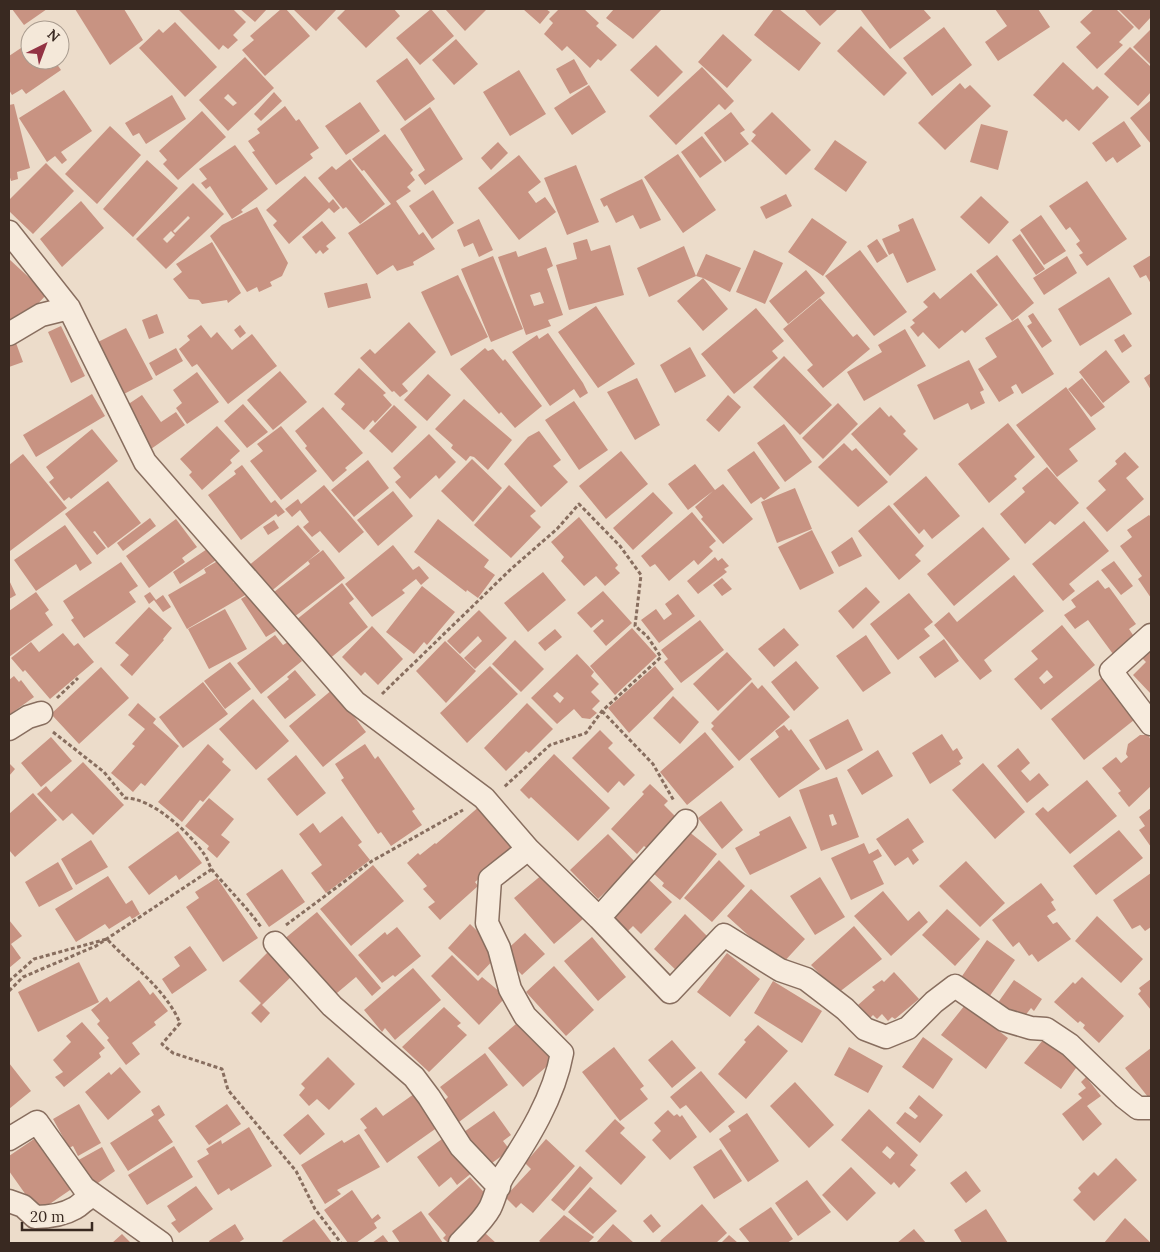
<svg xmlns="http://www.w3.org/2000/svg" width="1160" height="1252" font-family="Lora,serif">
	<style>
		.building { fill: #c89382; fill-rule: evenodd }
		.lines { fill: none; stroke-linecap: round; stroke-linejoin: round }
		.minor-casing { stroke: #886e5f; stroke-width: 25 }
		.path { stroke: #886e5f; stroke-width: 3; stroke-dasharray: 4 2.5; stroke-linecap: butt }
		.minor { stroke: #f7ebdd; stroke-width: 22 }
	</style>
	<rect width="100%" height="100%" fill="#ecdcca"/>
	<path class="building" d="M12 9H47L24 25Z
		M75 9H124L143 40 110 65Z
		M181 9H233L246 22 233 35 238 40 228 49 223 45 219 50 179 10Z
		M240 9H267L255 22Z
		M281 9H286L310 36 265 76 242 50 254 40 250 36Z
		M293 9H337L316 31Z
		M346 9H394L400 16 366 48 337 18Z
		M431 9 454 36 420 65 396 38Z
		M445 9H487L465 31Z
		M523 9H546L550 12 540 24Z
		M559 9H584L599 23 596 26 617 45 601 61 598 59 590 68 567 46 562 51 544 34 553 23 549 19Z
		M614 9H662L633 39 606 18Z
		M774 9H779L821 43 799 71 754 35Z
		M804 9H838L820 26Z
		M860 9H923L931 18 890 49Z
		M995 9H1038L1050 27 998 61 985 42 1007 26Z
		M1094 9H1116L1134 27 1119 42 1123 45 1097 69 1076 47 1091 33 1080 22Z
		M1118 9H1151V17L1139 30Z
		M175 22 217 67 185 97 139 48 159 29 163 33Z
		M861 26 907 73 884 96 837 51Z
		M944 27 972 65 932 96 903 58Z
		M1151 29V65L1133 47Z
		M723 34 752 60 727 88 698 62Z
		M456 39 478 64 454 85 432 60Z
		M30 42V60H54L61 70 26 94 22 89 12 95 9 90V56Z
		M656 45 683 72 658 97 630 70Z
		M1130 47 1151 67V92L1138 106 1104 74Z
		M245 57 274 88 228 131 199 100ZM228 94 237 103 233 106 224 98Z
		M407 58 435 99 405 121 376 81Z
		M574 59 588 84 570 94 556 69Z
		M1063 62 1093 90 1097 86 1109 97 1079 131 1066 119 1063 122 1033 95Z
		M702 67 734 101 725 110 719 104 676 145 649 116Z
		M519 70 546 114 510 136 483 92Z
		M960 83 965 89 970 85 991 106 945 150 918 123Z
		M589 85 606 112 572 135 554 108Z
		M64 90 92 131 61 152 67 160 62 164 55 156 47 162 19 118Z
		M274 92 282 101 261 121 254 114Z
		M172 95 186 119 146 144 139 133 133 136 125 123Z
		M1151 100V144L1130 118Z
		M360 102 380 131 346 155 325 126Z
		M14 104 30 168 17 172 18 179 11 181 9 174V105Z
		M285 106 296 121 299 119 319 148 310 154 313 158 276 185 252 152 255 151 248 141 260 133 257 129Z
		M430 107 463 159 425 185 418 175 425 170 400 129Z
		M202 111 226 137 178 180 163 164 167 160 159 151Z
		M731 112 745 130 740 133 749 144 725 162 704 133Z
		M772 112 811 150 786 175 751 141 756 135 752 132Z
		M1124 121 1141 146 1117 163 1113 157 1106 162 1092 143Z
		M981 124 1008 131 998 170 970 162Z
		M110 126 141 155 97 204 65 174Z
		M385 134 413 170 410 173 415 180 407 187 411 191 396 201 419 235 423 232 435 249 413 262 414 265 397 271 393 265 377 275 348 233 391 204 364 170 362 171 352 159Z
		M702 136 722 162 700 178 681 152Z
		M835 140 867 162 846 192 814 169Z
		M498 142 508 153 491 170 481 158Z
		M235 145 268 189 241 210 243 212 232 219 210 186 206 189 201 183 207 179 199 169Z
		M678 154 716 210 683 233 644 177Z
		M519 155 541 182 528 192 536 203 545 197 556 212 519 240 478 188Z
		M350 159 385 204 360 224 346 207 343 209 318 178 332 166 336 170Z
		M147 160 178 188 133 237 103 209Z
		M46 163 74 191 33 234 9 211V200Z
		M576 165 599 222 567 235 544 178Z
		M305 176 329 203 333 199 340 208 334 213 329 208 289 244 273 225 277 221 266 210Z
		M642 179 661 220 640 229 633 215 616 223 607 205 604 207 600 199Z
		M1087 181 1127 239 1087 266 1079 255 1083 253 1076 244 1080 241 1070 227 1066 230 1049 206Z
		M193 183 224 214 166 269 136 239ZM188 216 190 218 175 233 173 231ZM171 231 175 235 167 243 163 239Z
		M433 190 454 223 432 239 409 206Z
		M786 194 792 206 766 219 760 207Z
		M981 196 1009 222 989 244 960 217Z
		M81 201 104 228 62 267 40 239Z
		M257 207 288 263 282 276 270 282 272 286 259 292 257 287 247 292 210 236 222 225Z
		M1041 215 1066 251 1044 265 1020 230Z
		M812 218 847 242 823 276 788 252Z
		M913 218 936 270 907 283 893 253 889 255 882 239 900 231 898 225Z
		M479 219 493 250 479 257 473 243 464 247 457 230Z
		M322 221 336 238 326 246 329 249 323 254 320 250 316 254 302 237Z
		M1020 234 1045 269 1036 275 1012 240Z
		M587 239 591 251 610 245 624 295 569 310 556 265 577 259 573 243Z
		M877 239 888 256 877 263 867 246Z
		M212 242 241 293 228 303 227 300 202 304 199 300 189 299 173 279 182 272 176 264Z
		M684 246 696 276 649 297 637 268Z
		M546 247 553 266 547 269 563 315 548 320 551 326 526 335 498 257 516 251 518 257ZM540 292 544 303 534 306 530 295Z
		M754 250 783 263 765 304 736 292Z
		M860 250 907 312 874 336 825 276Z
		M706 254 741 268 730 292 703 278 728 309 703 331 677 301 703 278 696 276Z
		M997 255 1034 303 1012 321 976 271Z
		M1151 255V284L1146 275 1140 278 1133 266Z
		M493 256 523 329 491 342 461 269Z
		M1067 256 1077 273 1044 295 1033 278Z
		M9 259 47 294 20 323 9 329Z
		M806 270 825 293 788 324 769 301Z
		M971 273 998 305 965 333 962 330 939 349 923 332 918 337 910 327 915 323 912 320 928 307 923 302 934 292 940 299Z
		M458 275 488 337 451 356 421 292Z
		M1109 277 1132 314 1080 346 1058 309Z
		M367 283 371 298 328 308 324 293Z
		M820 298 853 337 857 334 870 349 823 388 807 370 813 365 783 329Z
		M596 306 635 364 598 388 558 332Z
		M756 308 784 341 772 351 778 358 734 394 701 354Z
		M1033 313 1052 341 1042 348 1027 326 1032 323 1028 316Z
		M157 314 164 333 149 339 142 320Z
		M1018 318 1054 374 1022 394 1016 384 1011 387 1014 393 999 402 978 369 997 357 985 338Z
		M409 322 436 352 402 384 408 391 400 397 394 391 392 392 360 358 370 349 375 354Z
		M201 325 211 338 217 332 232 350 252 334 277 366 228 404 197 364 192 367 179 349 190 340 187 336Z
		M240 325 246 333 240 338 234 330Z
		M61 326 85 376 71 383 48 332Z
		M126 328 153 379 120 396 94 344Z
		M905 329 926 366 864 401 847 372 882 352 878 345Z
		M548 333 583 383 588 393 580 398 574 389 550 406 512 352 537 335 539 339Z
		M1124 334 1132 346 1122 353 1114 340Z
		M16 343 23 362 9 367V345Z
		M690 347 706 376 675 393 660 365Z
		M176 348 183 361 156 376 149 363Z
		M485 348 488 351 493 349 503 361 505 359 542 406 515 428 501 412 499 414 460 369Z
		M1106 350 1130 382 1103 403 1079 372Z
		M784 356 832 405 800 435 753 387Z
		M969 360 984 390 980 392 985 403 971 410 968 403 934 420 917 385Z
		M359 368 386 393 383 395 392 405 375 423 373 420 364 430 341 409 345 404 334 394Z
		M280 371 307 402 273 430 247 400Z
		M197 372 219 402 187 424 176 408 182 403 173 390Z
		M1151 373V390L1144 378Z
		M428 374 451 395 427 421 404 400Z
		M637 378 660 425 635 440 607 392Z
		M1082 378 1105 407 1091 417 1068 389Z
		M1066 387 1096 429 1069 449 1078 461 1057 477 1016 425Z
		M92 394 105 416 36 457 23 435Z
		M142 395 161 422 176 412 185 425 151 449 136 429 141 425 127 405Z
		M728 395 741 407 719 432 706 420Z
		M464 399 512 440 488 470 474 457 470 456 466 461 451 448 453 445 435 429Z
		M574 401 608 450 579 470 545 420Z
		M838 403 858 424 823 459 802 438Z
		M243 404 268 432 247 448 224 421Z
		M394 405 417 427 392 453 369 431Z
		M323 407 363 453 345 468 347 470 333 482 305 448 307 446 295 431Z
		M880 407 889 417 891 415 906 431 903 434 918 449 890 476 851 434Z
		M1008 423 1035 457 1014 476 1017 479 989 503 958 464Z
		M784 424 812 462 785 482 757 443Z
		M217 426 240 451 230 460 232 463 202 490 189 475 192 472 180 459Z
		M281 426 317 471 281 500 250 461 263 451 257 444Z
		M92 429 118 461 71 499 69 497 64 501 49 482 54 478 46 467Z
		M539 431 561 460 553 466 568 482 541 507 504 464 528 437Z
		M429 434 456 462 439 479 436 475 410 499 395 482 401 477 393 468Z
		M844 443 852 451 856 448 888 482 858 507 818 467Z
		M621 451 648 484 606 519 579 486Z
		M754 451 780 488 764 500 761 497 751 504 727 470Z
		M1125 452 1139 467 1126 478 1144 499 1107 532 1086 508 1106 490 1098 481 1117 464 1115 461Z
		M23 454 67 508 10 551 9 465Z
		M472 459 502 488 473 522 441 491Z
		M368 460 389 488 354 517 331 490Z
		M695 464 715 490 723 484 753 519 723 544 701 519 703 517 695 507 713 491 688 510 668 484Z
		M242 465 271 503 275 500 285 512 278 517 276 514 241 540 208 495 236 474 234 471Z
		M1047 467 1079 503 1055 525 1050 521 1025 544 1000 514 1025 492 1022 488Z
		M926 476 960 516 932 539 924 529 919 534 893 504Z
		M108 481 141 523 108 548 95 531 93 532 106 548 97 555 65 514Z
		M324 485 364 532 339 553 320 531 312 537 303 527 309 522 300 510 292 517 285 509 298 499 301 504Z
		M509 485 536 511 530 516 541 527 511 558 474 525Z
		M795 488 812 529 777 543 761 502Z
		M393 491 413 516 378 546 357 520Z
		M653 492 673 513 633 550 613 528Z
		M889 505 924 546 915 555 921 561 899 580 858 531Z
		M692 512 716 541 709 547 713 551 698 565 694 560 669 581 655 564 650 567 641 556Z
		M1149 515 1151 517V598L1138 579 1142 576 1120 546 1132 537 1127 530Z
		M579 517 618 565 615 568 620 573 605 586 596 576 584 586 561 561 564 557 551 542Z
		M150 518 156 526 123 551 117 543Z
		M176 519 197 547 182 558 185 562 149 588 126 556Z
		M438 519 489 560 484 567 495 575 478 598 467 590 466 592 414 552Z
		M274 520 279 528 268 535 263 527Z
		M1084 521 1109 551 1069 584 1075 591 1063 601 1032 564Z
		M65 525 92 563 80 571 76 564 36 591 14 560Z
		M298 525 320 551 269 593 247 567Z
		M983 527 1010 559 954 606 927 574Z
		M812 530 834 573 800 590 778 547Z
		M852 537 862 556 839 567 831 552Z
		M216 543 224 555 180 584 173 572Z
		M393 545 413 570 419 566 429 578 421 585 416 579 402 590 405 593 372 617 345 584Z
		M323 550 345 578 294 617 274 592 310 564 308 561Z
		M715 557 718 561 722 558 729 566 724 569 727 572 698 594 687 581Z
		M221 559 234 583 239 580 247 594 187 629 168 595 206 573 204 569Z
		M1114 561 1133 586 1121 595 1101 570Z
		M121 562 138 586 129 592 136 602 84 638 71 620 74 618 63 601Z
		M543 572 566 600 528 632 504 603Z
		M1014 575 1044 611 984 660 992 671 980 680 934 625 949 612 957 622Z
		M722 578 732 589 722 596 713 585Z
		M9 580 16 595 9 599Z
		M1098 580 1105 589 1109 587 1136 624 1129 629 1135 638 1113 654 1088 620 1075 629 1064 615 1076 607 1071 600Z
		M342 583 354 599 349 603 368 627 328 660 296 620Z
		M422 586 455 612 427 645 424 642 414 654 386 632Z
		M866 587 880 602 853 629 838 611Z
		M603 591 632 623 606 646 593 631 604 621 602 619 591 628 577 613Z
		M36 592 49 610 45 613 53 625 9 657V611Z
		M150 592 156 600 163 595 171 607 163 612 154 600 149 604 144 596Z
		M909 593 933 622 924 629 930 636 898 660 870 624Z
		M249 594 262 613 264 612 280 624 274 628 276 631 266 637 241 599Z
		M678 594 695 616 659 643 641 620 656 609 664 620 672 614 665 604Z
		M149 607 172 628 163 639 164 640 132 676 120 665 129 655 115 643Z
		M225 609 247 649 209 669 188 629Z
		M479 610 507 638 475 669 464 658 482 641 478 636 460 654 447 641Z
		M700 620 724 650 681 683 664 662 668 659 661 650Z
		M1062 625 1095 665 1041 710 1014 679 1038 659 1031 651ZM1047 670 1053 677 1044 684 1039 678Z
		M372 626 403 659 378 685 365 672 361 676 342 657Z
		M632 628 657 656 615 695 590 666Z
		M784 628 799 645 774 667 758 649Z
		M555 629 562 637 545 651 538 643Z
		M63 633 74 646 78 643 94 662 50 699 25 670 23 672 11 658 31 642 39 652Z
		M275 635 283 645 288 642 302 661 261 694 237 663Z
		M866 635 891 673 863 692 836 656Z
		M944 639 959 661 935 678 919 657Z
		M515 640 544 669 521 692 492 664Z
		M445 641 476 671 446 703 416 671Z
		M1151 646V694L1133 675 1146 662 1140 656Z
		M727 652 752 679 718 711 693 684Z
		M577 654 594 672 591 676 599 684 591 692 600 701 592 709 597 713 590 719 582 718 574 709 557 724 531 698ZM557 692 564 698 560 703 553 696Z
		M796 661 819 688 794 711 771 682Z
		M230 662 251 689 225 709 204 681Z
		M490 666 518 694 467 743 440 713Z
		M655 666 674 689 629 733 608 708Z
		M101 667 129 698 79 744 51 714Z
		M295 670 316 695 285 719 267 697 289 679 287 677Z
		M1105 675 1139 716 1084 760 1051 719Z
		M14 676 19 682 21 680 34 697 9 715V680Z
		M203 682 228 714 183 748 159 717Z
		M752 682 758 689 762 685 790 717 739 761 711 729 714 726 711 723Z
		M333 689 366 732 323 767 289 726Z
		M673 696 699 722 680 744 653 718Z
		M253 699 289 741 256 770 219 729Z
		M138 703 156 719 153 723 179 746 145 786 141 783 133 792 111 773 135 746 132 744 145 729 128 715Z
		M527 703 553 729 529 753 526 751 506 771 484 748Z
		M848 719 863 750 826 770 809 740Z
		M784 725 789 731 791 729 820 769 779 798 750 759 779 737 775 731Z
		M600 730 613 743 608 748 635 775 624 786 619 781 608 793 572 758Z
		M705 732 734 767 687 805 660 772Z
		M942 734 953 751 957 748 963 758 959 761 961 764 930 784 912 753Z
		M1140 735H1148L1151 740V786L1129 807 1118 793 1121 791 1102 768 1116 757 1121 763 1128 757 1126 754 1128 744Z
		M51 737 72 761 41 787 21 763Z
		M208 744 224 759 222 762 231 770 203 802 200 800 182 822 158 802Z
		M365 744 375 759 378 756 415 809 412 811 422 825 391 846 381 832 378 834 341 780 344 778 335 764Z
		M1018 748 1030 763 1021 771 1030 781 1039 773 1049 785 1027 803 997 766Z
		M878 750 893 776 862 795 847 770Z
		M554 754 610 808 578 841 531 797 529 799 520 790Z
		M296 755 326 793 297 816 267 779Z
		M83 762 124 805 93 835 72 813 63 821 37 794 46 786 51 792Z
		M9 763 15 769 9 776Z
		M983 763 1025 812 995 839 952 790Z
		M837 777 859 837 821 851 799 790ZM833 814 837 824 832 826 829 815Z
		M1087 780 1117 816 1070 854 1035 814 1043 807 1048 812Z
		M650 784 668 801 664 805 677 818 648 849 644 846 637 854 611 829 644 794 642 792Z
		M33 793 57 820 15 857 9 850V814Z
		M209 798 234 819 221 835 230 842 217 858 207 849 209 846 185 826Z
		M721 801 743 830 722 849 698 818Z
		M481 805 518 848 499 861 475 882 478 886 440 920 428 907 435 902 423 889 427 886 407 863 418 853 420 855 435 843 436 844Z
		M1151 808V847L1139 830 1145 826 1139 817Z
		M342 816 362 842 358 845 370 860 326 893 311 873 322 865 299 834 313 823 320 833Z
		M790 816 807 848 750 875 735 848 760 835 759 832Z
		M908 818 924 842 912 850 919 860 913 865 908 857 895 866 876 839Z
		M1119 830 1143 858 1096 895 1073 866Z
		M178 831 202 863 179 880 176 875 149 895 128 867Z
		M688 831 717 854 680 900 662 886 664 883 653 873Z
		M608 834 636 863 598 899 570 870Z
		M91 840 108 867 76 885 61 859Z
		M864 843 869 854 878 849 882 856 873 861 884 884 851 900 831 858Z
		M719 860 745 886 712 922 684 898Z
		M966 861 1005 903 980 927 939 886Z
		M58 862 73 889 39 907 25 882Z
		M373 865 404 901 351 946 320 909Z
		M282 869 305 902 269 927 246 894Z
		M1151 873V927L1145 931 1140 925 1132 929 1113 900Z
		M543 874 583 919 554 944 514 898Z
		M644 875 672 902 641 934 633 926 625 934 606 915Z
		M108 876 126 904 132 900 140 914 132 919 130 916 109 929 105 924 76 942 55 909Z
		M820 877 845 917 815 935 790 896Z
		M217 878 258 938 223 962 186 907 199 898 195 892Z
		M1041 883 1054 900 1051 902 1056 910 1047 916 1053 924 1057 922 1071 939 1038 962 1032 954 1029 956 1019 942 1013 947 992 920Z
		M751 889 805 939 781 965 727 916Z
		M883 891 908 921 919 911 928 922 891 956 854 916Z
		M947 909 980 939 955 966 922 935Z
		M317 912 381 988 372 996 356 977 331 998 283 940Z
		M685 914 710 939 679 973 654 949Z
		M1097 916 1143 959 1121 983 1075 941Z
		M9 920 22 936 11 944 21 958 9 968Z
		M470 924 500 953 478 976 448 948Z
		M854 926 882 959 838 993 811 965Z
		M397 927 421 956 395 977 393 975 382 983 358 955 385 932 387 935Z
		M525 933 545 954 522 975 502 954Z
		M592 937 626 977 598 1001 564 961Z
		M987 940 1015 960 987 1000 960 979Z
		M190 946 207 970 172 994 162 979 180 966 174 957Z
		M271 949 295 973 262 1005 270 1013 261 1023 251 1013 261 1003 239 981Z
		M727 953 760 979 730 1017 697 992Z
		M452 955 478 981 482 977 506 997 479 1025 431 976Z
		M79 962 99 1002 38 1032 18 992Z
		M554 966 594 1010 566 1036 526 992Z
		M413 968 441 1000 395 1040 385 1028 382 1032 364 1010Z
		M894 972 919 999 895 1019 892 1017 888 1021 882 1014 877 1019 873 1015 870 1018 858 1005 875 990 872 987 882 980 884 982Z
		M1082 977 1124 1016 1099 1043 1083 1028 1085 1025 1080 1021 1078 1023 1054 1002 1073 982 1075 984Z
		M1151 979V1010L1138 994 1141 991 1139 988Z
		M139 980 150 995 153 992 168 1011 154 1022 156 1025 132 1043 140 1054 126 1065 107 1040 109 1038 97 1024 100 1021 91 1010 107 997 110 1002Z
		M1014 980 1042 999 1034 1011 1031 1008 1021 1021 997 1004Z
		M773 981 822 1011 802 1043 754 1013Z
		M965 1005 1008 1038 986 1069 941 1035Z
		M444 1007 461 1023 457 1026 467 1035 429 1072 402 1047Z
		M82 1022 105 1048 99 1053 101 1057 64 1087 55 1077 63 1072 53 1060 71 1042 66 1036Z
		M516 1024 553 1061 523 1087 488 1048Z
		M758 1025 788 1051 746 1099 718 1074 746 1042 744 1040Z
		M1048 1034 1081 1061 1061 1089 1024 1063Z
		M923 1037 953 1059 933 1089 902 1067Z
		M672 1040 696 1068 672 1088 648 1060Z
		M614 1047 644 1086 640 1089 648 1099 620 1121 582 1072Z
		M849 1047 883 1066 868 1093 834 1075Z
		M1151 1048V1095L1148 1097 1125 1068Z
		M485 1053 508 1085 459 1122 444 1101 448 1097 440 1087Z
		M328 1057 355 1084 329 1110 317 1099 309 1106 299 1095 305 1088 301 1084Z
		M9 1063 31 1091 9 1109Z
		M120 1067 141 1092 108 1120 85 1092 109 1072 111 1075Z
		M701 1071 735 1112 710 1133 686 1105 680 1109 670 1097Z
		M1086 1077 1101 1096 1087 1106 1102 1124 1083 1141 1062 1114 1082 1098 1078 1094 1086 1088 1081 1082Z
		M795 1082 834 1125 809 1148 770 1106Z
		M414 1094 438 1127 387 1163 364 1130 367 1128 360 1119 376 1107 383 1116Z
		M919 1095 943 1115 920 1143 896 1123 905 1112 915 1119 918 1116 909 1108Z
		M79 1104 101 1143 78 1156 73 1146 69 1148 53 1119Z
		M227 1104 241 1124 209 1145 195 1126Z
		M159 1105 165 1115 158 1120 173 1142 128 1171 110 1143 154 1115 151 1110Z
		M869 1109 918 1155 910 1165 916 1170 899 1188 894 1182 891 1185 841 1140ZM887 1146 895 1153 890 1159 882 1152Z
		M668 1110 674 1116 677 1114 680 1117 682 1115 697 1137 670 1160 652 1140 661 1131 654 1123Z
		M494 1111 511 1135 503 1141 510 1150 485 1168 461 1134Z
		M747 1113 779 1161 748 1182 719 1139 731 1131 728 1126Z
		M308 1114 325 1134 300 1155 283 1135Z
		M615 1119 625 1128 620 1133 646 1157 621 1185 585 1151Z
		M249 1127 272 1166 231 1191 229 1188 218 1195 197 1161 209 1154 206 1149 221 1140 222 1144Z
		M359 1134 380 1167 337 1190 341 1194 325 1204 301 1165 342 1140 344 1143Z
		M37 1137 73 1188 38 1212 9 1171V1156Z
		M442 1139 463 1166 467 1162 474 1171 457 1185 451 1177 439 1187 417 1157Z
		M546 1139 575 1166 533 1213 521 1203 516 1208 505 1197 531 1169 525 1163Z
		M174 1146 193 1177 147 1205 128 1175Z
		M102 1147 115 1171 95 1185 91 1178 86 1180 75 1162Z
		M721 1149 742 1181 714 1199 693 1167Z
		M1116 1158 1137 1180 1094 1221 1073 1200 1081 1192 1078 1188 1094 1172 1098 1176Z
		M580 1166 593 1178 564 1211 551 1200Z
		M851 1167 876 1193 847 1221 822 1195Z
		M966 1171 981 1191 966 1203 950 1183Z
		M470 1177 490 1199 453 1243H448L443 1238 446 1235 428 1214Z
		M807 1180 831 1212 798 1236 775 1203Z
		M196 1186 213 1209 179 1233 171 1223 176 1220 167 1206Z
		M590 1187 617 1211 593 1234 568 1212Z
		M352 1190 372 1219 378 1214 381 1218 374 1223 377 1228 356 1243H348L324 1210Z
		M702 1204 727 1233 716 1243H662L660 1241Z
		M771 1207 793 1239 787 1243H750L739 1229Z
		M986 1209 1008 1243H962L954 1230Z
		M421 1211 443 1243H400L392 1231Z
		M651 1214 661 1226 653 1233 643 1221Z
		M564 1215 594 1237 588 1243H542L539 1241Z
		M1125 1218 1151 1243H1104Z
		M314 1219 332 1243H284L282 1241Z
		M235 1224 244 1239 238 1243H210L209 1241Z
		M613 1224 634 1243H596Z
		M914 1229 926 1243H897Z
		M485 1233 496 1243H476Z
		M122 1234 131 1243H112Z
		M383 1235 389 1243H372Z
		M729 1235 738 1243H721Z"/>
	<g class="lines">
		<defs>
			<path id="minor" d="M9 232 69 308 145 462 355 702 484 798 528 849 599 918 670 992 724 935 780 970 806 979 845 1009 865 1029 886 1037 908 1028 934 1002 955 986 1004 1020 1031 1028 1046 1029 1070 1045 1124 1097 1138 1108H1151
				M9 334 41 315 69 308
				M1151 635 1111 671 1151 724
				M9 729 28 717 41 713
				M599 918 686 821
				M275 943 332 1006 414 1077 429 1097 461 1147 499 1187
				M9 1139 37 1122 84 1188 161 1243
				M9 1201 23 1206 35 1217C49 1217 63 1215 75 1208 83 1204 85 1197 95 1196
				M460 1243C470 1232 483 1221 490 1208 495 1198 497 1186 503 1176 528 1139 554 1097 562 1053L525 1016 510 989 499 948 487 923 490 879 528 849"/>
		</defs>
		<use href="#minor" class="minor-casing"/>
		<path class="path" d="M382 694 511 569 557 529 579 504 620 546 641 575 635 626 647 636 661 657 602 711 586 733 550 745 503 788
			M57 698 78 678
			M602 711 653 764 674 801
			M53 732 104 772 125 798C152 798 189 832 204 854 208 859 209 866 213 871 229 890 246 906 261 927
			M286 925 372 861 463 810
			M9 981 34 959 107 939C132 966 165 988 180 1023L162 1044 173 1053 222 1069 228 1090 296 1171 315 1209 341 1243
			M9 991 23 977 96 946 212 869"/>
		<use href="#minor" class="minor"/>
	</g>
	<rect width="1160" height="1252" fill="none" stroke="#392921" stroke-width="20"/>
	<g transform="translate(45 45) rotate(42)"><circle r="24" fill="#f4e8d9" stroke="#a99c8f"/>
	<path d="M0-4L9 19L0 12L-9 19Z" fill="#933344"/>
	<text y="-8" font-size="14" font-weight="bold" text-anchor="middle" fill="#392921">N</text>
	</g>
	<path d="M22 1222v8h70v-8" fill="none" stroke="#392921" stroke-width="2.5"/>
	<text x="30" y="1222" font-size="15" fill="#392921" stroke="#f4e8d9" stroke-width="4" paint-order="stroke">20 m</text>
</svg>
